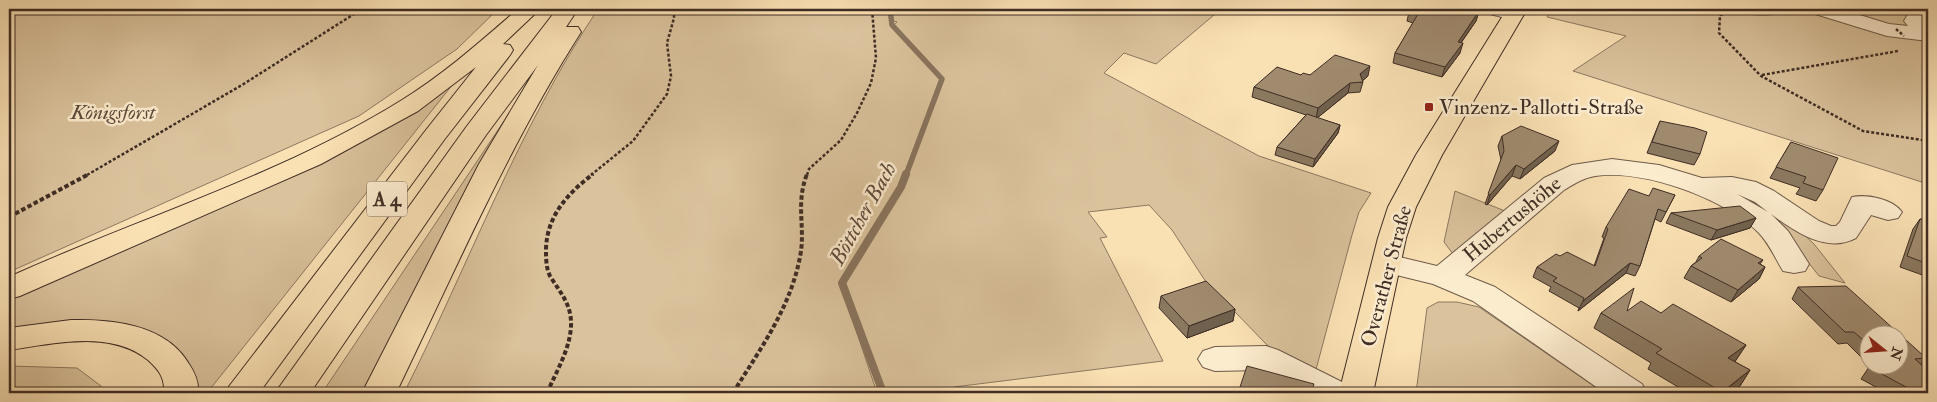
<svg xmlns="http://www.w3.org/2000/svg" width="1937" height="402" font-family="'IM FELL Double Pica',serif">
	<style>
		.green { fill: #dac29c; stroke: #8c7860 }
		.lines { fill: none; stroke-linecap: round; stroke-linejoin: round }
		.stream-far1 { stroke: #89745d; stroke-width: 5.5 }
		.stream { stroke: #89745d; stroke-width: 8 }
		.minor-casing { stroke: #6e5a49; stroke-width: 2 }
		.major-casing { stroke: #3f2d25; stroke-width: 2 }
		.highway-casing { stroke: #3f2d25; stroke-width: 2 }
		.path-far1 { stroke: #3f2d25; stroke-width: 2.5; stroke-dasharray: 3 2; stroke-linecap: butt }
		.path { stroke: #3f2d25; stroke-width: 4; stroke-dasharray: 4.5 2.5; stroke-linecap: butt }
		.minor { fill: #fcecce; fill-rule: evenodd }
		.major { fill: #fae1b4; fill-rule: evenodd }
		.highway { fill: #fae1b4; fill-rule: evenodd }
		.path-bridge { stroke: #3f2d25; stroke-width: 2.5; stroke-dasharray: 3 2; stroke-linecap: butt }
		.wall { fill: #8a785f; stroke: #3f2d25; fill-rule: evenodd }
		.shaded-wall { fill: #70614e; stroke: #3f2d25 }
		.building { fill: #a08b6f; stroke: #3f2d25 }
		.poi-dot { fill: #8f2418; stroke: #fcecce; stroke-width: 2 }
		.labels { text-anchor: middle; stroke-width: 5; stroke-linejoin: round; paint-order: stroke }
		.shield { fill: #fcecce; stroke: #786658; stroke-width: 1 }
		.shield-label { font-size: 20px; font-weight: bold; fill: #3f2d25 }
		.poi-label { font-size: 21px; fill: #3f2d25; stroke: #fcecce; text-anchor: start }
		.park-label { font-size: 21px; font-style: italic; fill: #5e4b3d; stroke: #fcecce }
		.street-label { font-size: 21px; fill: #3f2d25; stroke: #fcecce }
		.water-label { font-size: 22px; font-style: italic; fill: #5e4b3c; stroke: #fcecce }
	</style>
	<rect width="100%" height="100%" fill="#fae1b4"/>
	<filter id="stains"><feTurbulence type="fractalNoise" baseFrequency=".004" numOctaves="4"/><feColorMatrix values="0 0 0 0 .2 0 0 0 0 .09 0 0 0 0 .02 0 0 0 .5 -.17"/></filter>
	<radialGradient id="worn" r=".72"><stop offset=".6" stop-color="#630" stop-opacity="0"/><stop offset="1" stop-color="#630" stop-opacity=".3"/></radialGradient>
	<path class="green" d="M9 9H498L457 49 359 116 9 272Z
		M598 9H1221L1156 64 1124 53 1104 73 1259 156 1371 193 1359 212 1352 235 1314 377 1267 345 1206 282 1172 230 1149 205 1088 212 1107 237 1100 238 1163 361 954 387 948 393H883L845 281 903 184 944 78 894 25 897 22 894 21 890 25 940 79 901 182 840 282 877 393H404C469 264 518 129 598 9Z
		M1551 9H1723C1738 13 1754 16 1769 15 1781 14 1792 9 1804 9 1815 8 1822 15 1834 12L1826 9H1914L1910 11 1919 34 1928 38V184L1573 71 1626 36 1547 17Z
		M457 79 207 393H193L194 379 186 360 173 344 147 331 9 333V295Z
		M510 115 371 393H322L504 121Z
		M1719 189H1735L1798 229 1814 244 1845 283 1819 276 1790 239Z
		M1455 191 1505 211 1453 254 1444 242Z
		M1438 302H1457L1479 307 1604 393H1416L1427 308Z
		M9 366 77 368 101 386 103 393H9Z"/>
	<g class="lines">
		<path class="stream-far1" d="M890 9 892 25 942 79 906 175"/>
		<path class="stream" d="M883 393 842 283 901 187 906 174"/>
		<defs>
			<path id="minor" d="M1483 9H1518L1524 14 1521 18 1514 20 1486 13Z
				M1809 9H1840L1889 24 1908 26 1904 21 1911 9H1928L1926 20 1928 22V41L1887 36 1812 13Z
				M1612 159 1659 165 1702 178 1732 177 1756 182 1774 191 1819 221 1831 226H1836L1840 222 1852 197C1867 194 1893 199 1902 212L1898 218 1888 220 1871 215 1856 238C1826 254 1794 231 1771 214L1788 231 1809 264 1805 271 1794 273 1783 271C1775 258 1769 243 1758 232 1724 198 1643 169 1595 176 1583 178 1574 184 1564 190L1465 275 1495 287 1642 384 1647 393H1605L1473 301 1433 284 1376 270 1372 263 1376 256 1387 254 1437 266 1544 178 1572 165ZM1737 194 1755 202 1768 212Z
				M1266 346 1278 350 1346 384 1351 393H1305L1261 370 1215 371 1203 367 1198 359 1203 351 1215 347Z"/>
			<path id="major" d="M1507 9H1527L1442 155 1416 207 1406 238 1373 393H1339L1378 238 1388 207 1416 155Z"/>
			<path id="highway" d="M518 9H540L503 44 510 45 513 50 510 55 444 140 259 393H224L426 130 476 67 418 111 321 164 20 296 9 299V277C139 218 280 176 402 100 444 74 481 41 518 9Z
				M557 9H578L566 27H578L581 32C508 147 455 271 396 393H362L479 164 538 65 486 135 310 393H275L467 126Z
				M71 320C112 319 166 324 189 364 195 373 199 382 198 393H164C165 378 159 370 148 360 110 329 53 344 9 350V328Z"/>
		</defs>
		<use href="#minor" class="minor-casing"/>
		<use href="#major" class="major-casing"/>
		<use href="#highway" class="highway-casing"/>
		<path class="path-far1" d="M1747 9 1720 15 1719 33 1761 76 1863 131 1928 141
			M1762 75 1898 51
			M87 175 242 85 362 9
			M591 175 633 141 667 94 671 76 667 43 674 18V9
			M807 175 809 169 841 140 857 113 871 83 876 58 872 9"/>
		<path class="path" d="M9 217 89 174
			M547 393C557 370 572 346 571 321 570 302 559 291 550 276 546 268 546 258 546 249 547 216 567 194 593 174
			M733 393C760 349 790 309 800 257 806 228 795 205 807 174"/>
		<use href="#minor" class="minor"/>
		<use href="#major" class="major"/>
		<use href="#highway" class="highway"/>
		<path class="path-bridge" d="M1896 29 1904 36"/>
	</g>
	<path class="wall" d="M1479 11 1476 21 1461 43 1460 53 1442 77 1393 63 1395 53 1413 23 1407 21 1409 12Z
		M1301 75 1368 76 1362 81 1363 82 1360 92 1348 93 1317 118 1340 125 1338 133 1313 167 1275 155 1277 147 1306 115 1252 97 1254 87Z
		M1660 121 1700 154 1694 165 1647 153Z
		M1502 136 1555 151 1520 179 1512 176 1487 205 1485 204 1501 160 1498 146Z
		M1791 142 1823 190 1816 201 1796 194 1800 188 1770 178Z
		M1675 195 1661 222 1655 219 1640 266 1635 276 1626 273 1578 311 1579 308 1549 291 1551 287 1533 277 1537 267 1560 256 1594 266 1604 238 1602 237 1606 227 1649 196Z
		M1928 211V277L1900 267 1913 229 1920 219 1925 220Z
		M1671 213 1756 218 1750 228 1711 240 1666 223Z
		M1699 256 1763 260 1760 264 1765 267 1759 279 1731 302 1684 278 1691 266 1696 262Z
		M1798 287 1926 358 1921 364 1928 371V389L1924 393H1887L1861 379 1869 367H1871L1847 343 1838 344 1792 299ZM1870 334 1900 364H1870Z
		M1161 296 1235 309 1233 321 1187 338 1159 308Z
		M1627 311 1661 313 1746 345 1736 360 1735 362 1750 370 1740 386 1731 393H1688L1648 369 1651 363 1594 328 1601 313Z"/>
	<path class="shaded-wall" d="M1479 11 1476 21 1455 51 1458 42Z
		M1463 43 1460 53 1442 77 1445 67Z
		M1370 66 1368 76 1360 83V74Z
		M1350 83 1348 93 1316 119 1318 108Z
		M1340 125 1338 133 1313 167 1315 159Z
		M1559 141 1555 151 1520 179 1524 169Z
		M1516 165 1512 176 1487 205 1490 195Z
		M1756 218 1750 228 1711 240 1717 230Z
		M1630 263 1626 273 1578 311 1583 301Z
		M1765 267 1759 279 1731 302 1738 290Z
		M1235 309 1233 321 1187 338 1189 326Z
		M1746 345 1736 360 1719 374 1728 358Z
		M1750 370 1740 386 1731 393H1722Z"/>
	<path class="building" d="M1412 9H1475L1479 11 1458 42 1463 43 1445 67 1395 53 1418 14 1409 12Z
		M1335 55 1370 66 1360 74 1363 82 1350 83 1318 108 1254 87 1277 67 1301 75 1303 73 1310 75Z
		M1307 114 1340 125 1315 159 1277 147Z
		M1660 121 1695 128 1707 132 1700 154 1652 142Z
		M1521 126 1559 141 1524 169 1516 165 1490 195 1488 194 1504 151 1502 136Z
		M1791 142 1838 158 1823 190 1803 183 1806 177 1776 167Z
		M1653 188 1675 195 1666 212 1658 209 1640 266 1630 263 1583 301 1584 298 1553 281 1557 278 1537 267 1556 254 1560 256 1567 252 1595 266 1608 229 1606 227 1629 189 1649 196Z
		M1740 206 1756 218 1717 230 1671 213Z
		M1920 219 1928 221V264L1907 256Z
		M1721 239 1763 260 1758 263 1765 267 1738 290 1691 266 1702 258 1699 256Z
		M1206 281 1235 309 1189 326 1161 296Z
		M1846 286 1926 358 1915 359 1928 371V387L1923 393H1917L1869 367 1890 365 1889 364H1900V334H1870V346L1854 332H1845L1798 287Z
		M1634 288 1627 311 1641 301 1661 313 1673 304 1746 345 1728 358 1750 370 1722 392 1656 353 1662 349 1601 313Z
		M1247 366 1314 384 1311 393H1238Z"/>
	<rect class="poi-dot" x="1424" y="102" width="10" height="10" rx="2.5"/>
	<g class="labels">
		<rect class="shield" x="367" y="181.5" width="40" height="35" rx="4"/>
		<g class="shield-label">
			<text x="387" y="206">A 4</text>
		</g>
		<g class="poi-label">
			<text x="1439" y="114">Vinzenz-Pallotti-Straße</text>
		</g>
		<g class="park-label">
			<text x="113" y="119">Königsforst</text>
		</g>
		<g class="street-label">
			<text transform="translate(1512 219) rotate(-40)" y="7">Hubertushöhe</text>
			<text transform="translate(1386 276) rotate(-75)" y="7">Overather Straße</text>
		</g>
		<g class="water-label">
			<text transform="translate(862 213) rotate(-61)" y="8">Böttcher Bach</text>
		</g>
	</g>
	<rect width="1937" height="402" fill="none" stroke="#fae1b4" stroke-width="30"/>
	<rect x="10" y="10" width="1917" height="382" fill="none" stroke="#3f2d25" stroke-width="2.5"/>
	<rect x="15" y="15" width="1907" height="372" fill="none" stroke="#3f2d25"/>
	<g transform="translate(1884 350) rotate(107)"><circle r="24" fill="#fcecce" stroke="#b0a08a"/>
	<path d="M0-4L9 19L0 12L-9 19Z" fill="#8f2418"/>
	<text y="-8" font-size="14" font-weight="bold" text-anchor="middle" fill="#3f2d25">N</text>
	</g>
	<rect width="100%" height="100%" filter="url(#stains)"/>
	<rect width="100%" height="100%" fill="url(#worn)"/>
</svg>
